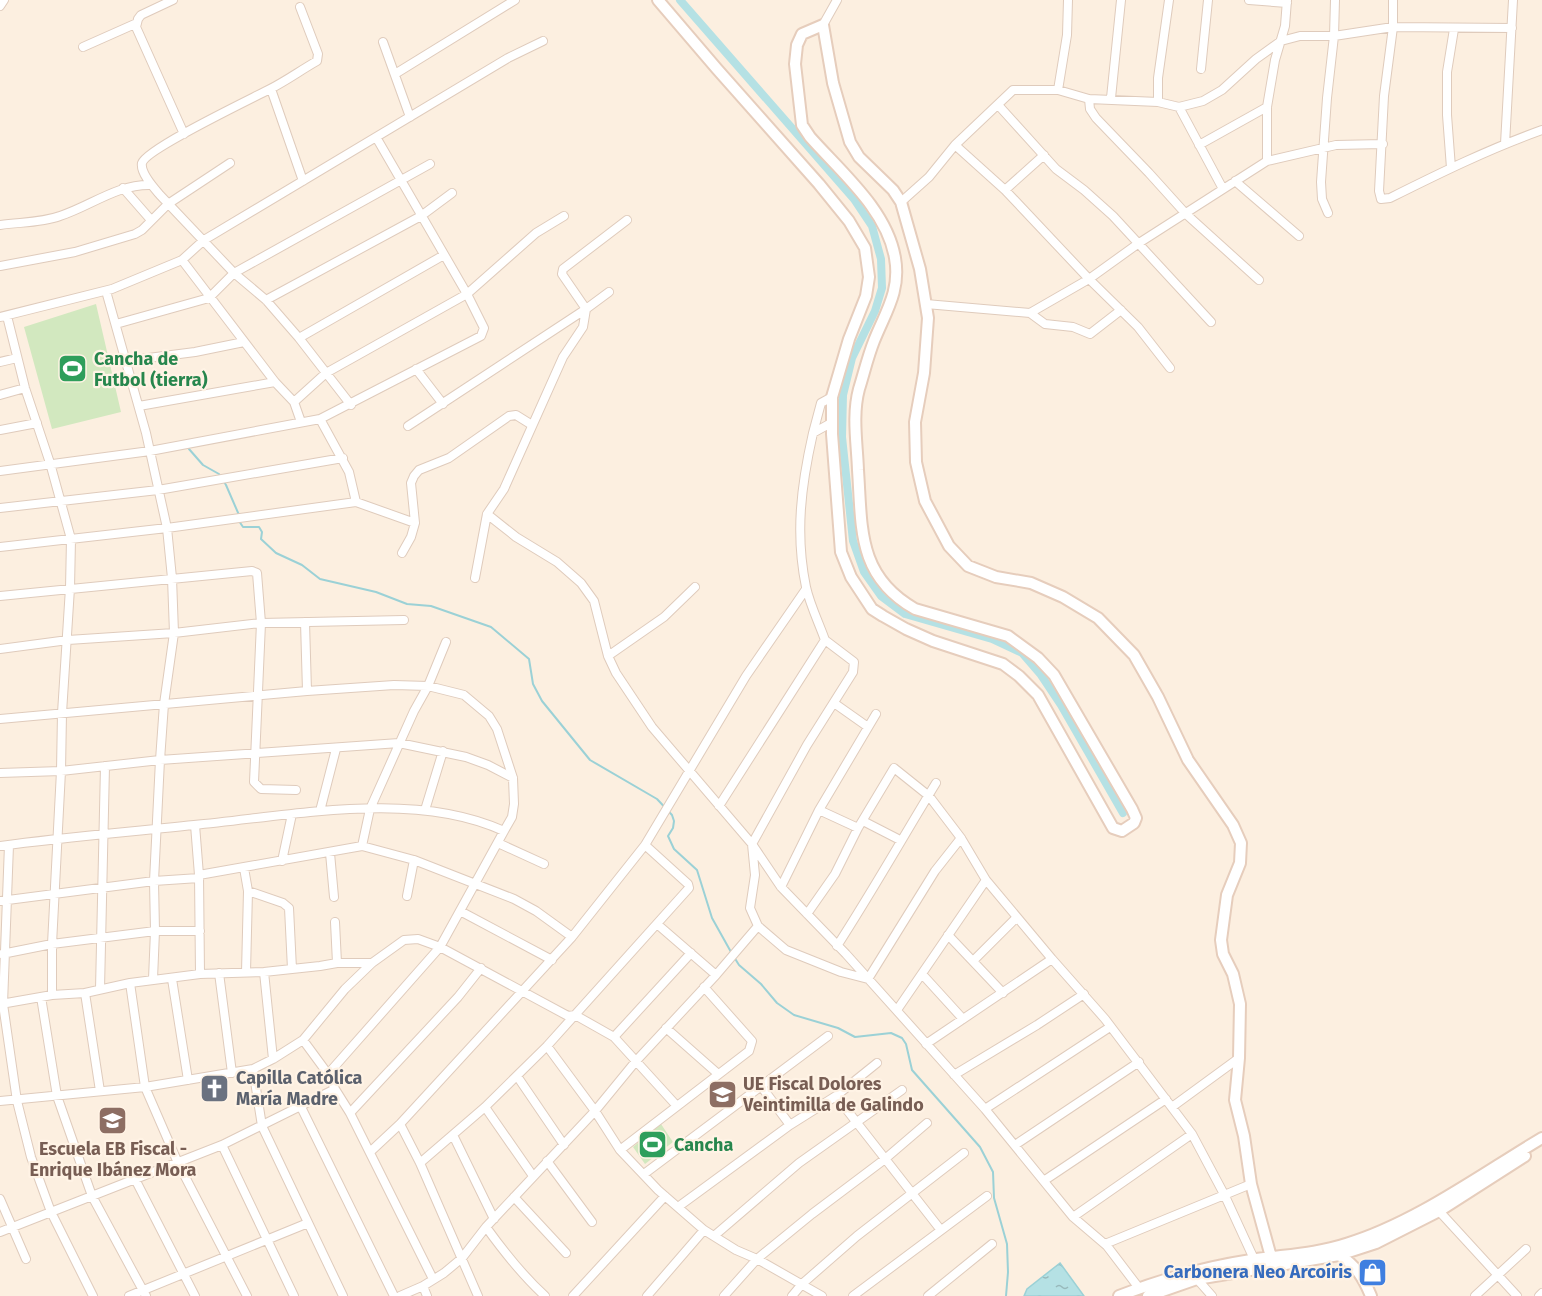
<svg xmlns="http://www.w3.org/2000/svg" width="1542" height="1296" font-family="'Fira Sans',sans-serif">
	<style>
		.grass { fill: #d2e8bf }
		.water { fill: url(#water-ripples); stroke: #9bd1d6; stroke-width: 1.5 }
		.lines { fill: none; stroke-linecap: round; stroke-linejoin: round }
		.stream { stroke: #9bd1d6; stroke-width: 2 }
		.canal { stroke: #b5e1e4; stroke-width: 8 }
		.street-casing { stroke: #dfcbbc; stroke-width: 10 }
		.secondary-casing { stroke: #e6cdbc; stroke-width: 14 }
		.street { stroke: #fff; stroke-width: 8 }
		.secondary { stroke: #fff; stroke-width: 10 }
		.labels { text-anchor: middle; stroke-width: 4.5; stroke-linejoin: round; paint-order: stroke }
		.leisure-label { font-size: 18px; font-weight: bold; fill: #27864d; stroke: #fff3e5; text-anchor: start }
		.worship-label { font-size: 18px; font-weight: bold; fill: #5b616d; stroke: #fff3e5; text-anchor: start }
		.education-label { font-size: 18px; font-weight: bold; fill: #785e54; stroke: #fff3e5; text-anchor: start }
		.shop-label { font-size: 18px; font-weight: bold; fill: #366cbe; stroke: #fff3e5; text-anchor: end }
	</style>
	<defs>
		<pattern id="water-ripples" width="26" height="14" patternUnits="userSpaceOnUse" patternTransform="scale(1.5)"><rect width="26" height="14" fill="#b5e1e4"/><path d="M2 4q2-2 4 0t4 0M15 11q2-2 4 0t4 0" fill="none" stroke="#98b9bb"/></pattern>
	</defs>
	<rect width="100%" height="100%" fill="#fcefe0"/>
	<path class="grass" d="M96 304 121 412 52 429 24 327Z
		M661 1124 673 1142 645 1164 633 1147Z"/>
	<path class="water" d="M1060 1263 1084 1296H1024L1027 1289Z"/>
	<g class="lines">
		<path class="stream" d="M189 449 203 465 219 474 226 485 239 515
			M239 521 243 527H259L262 532 261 539 276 553 302 565 320 579 376 592 407 604 431 606 491 627 529 659 533 684 542 701 590 760 657 799 672 815 674 821 673 828 668 836 674 849 697 870 712 918 731 952
			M734 957 739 965 761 984 777 1003 794 1015 838 1028 855 1037 891 1033 902 1038 906 1044 912 1070 980 1147 993 1172 994 1198 1007 1244 1008 1272 1006 1296"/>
		<path class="canal" d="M680 0 854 199 872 226 881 259 882 288 875 311 852 358 843 395 842 437 853 541 864 572 881 596 905 614 992 639 1022 653 1041 675 1061 705 1123 813"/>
		<defs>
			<path id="street" d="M173 0 141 15 138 19 136 27 184 134
				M1249 0 1287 3
				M1393 0V27L1384 96 1379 191 1381 199 1390 198C1440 173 1489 149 1542 130
				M0 6 4 0
				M300 7 318 54 317 61C301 70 286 81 270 89 251 99 146 149 142 163 140 173 154 188 160 195L234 273 266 300 299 338 351 405
				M823 25 837 0
				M383 42 410 117
				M83 47 137 23
				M1201 69 1208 0
				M395 74 515 0
				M271 89 303 181
				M1058 90 1067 35 1068 0
				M1111 98 1121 0
				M1089 99 1090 109 1096 118 1149 173 1186 214 1259 280
				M1158 102V78L1169 0
				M999 106 1056 169 1084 190 1113 216 1211 322
				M1179 107 1223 189
				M1505 144 1513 0
				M955 145 1005 190 1089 279 1138 327 1170 368
				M1199 145 1267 107
				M1267 161V107L1275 60 1285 26 1287 0
				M1451 168 1447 115V72L1454 29
				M1235 181 1299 236
				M123 188 151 220
				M1005 190 1044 155
				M901 202 929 177 955 145 1013 90H1058L1089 99 1158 102 1179 107 1203 101 1222 90 1256 59 1281 41 1300 36H1334L1393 27 1512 28
				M1328 213 1322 199 1321 182 1327 98 1334 36 1335 0
				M0 225C20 222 41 223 60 216 91 206 117 184 151 185
				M182 260 275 382 294 402 301 422
				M0 266 75 252 135 234 142 230 168 204 230 163
				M106 291 146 433 167 528 172 578 174 633 164 704 160 760 154 881 155 931 153 979
				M266 300 421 216 452 193
				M926 304 1030 313 1089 279 1139 243 1267 161 1336 145 1383 144
				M1030 313 1045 324 1073 327 1090 334 1121 310
				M7 316 25 388 50 463 71 539 70 588 62 713 61 771 52 944V995
				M0 317 112 289 182 260 204 240 508 58 543 41
				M116 324 209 298 234 273 430 164
				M299 338 444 255
				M125 361 195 352 244 342
				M0 362 17 358
				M416 369 443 404
				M0 395 25 388
				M294 402 326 373 467 294 536 233 564 216
				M139 406 275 382
				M320 419 349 472 356 502 415 523
				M408 426 586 309 564 277 562 274 563 269 627 220
				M0 430 37 423
				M813 433 821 403 832 397
				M0 471 150 451 320 419 481 336 484 328 467 294 376 137
				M0 508 158 490 343 458
				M487 514 516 537 557 562 581 583 594 601 608 656 616 673 652 727 752 844 781 887 846 954 985 1109 1073 1217 1107 1246 1139 1288
				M0 547 167 528 356 502
				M402 553 411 537 415 523 411 483 414 476 419 470 449 458 509 416 516 415 532 425
				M475 578 487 514 504 489 563 357 583 327 586 309 609 292
				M0 596 252 571 257 573 261 623 254 782 261 789 296 790
				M305 622 307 691
				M825 640 854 662 853 672 807 745 752 844 755 875 750 908 758 926 786 950 841 972 868 979 935 871 961 838
				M0 649 68 640 174 633 261 623 404 620
				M608 656 664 617 695 587
				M834 703 868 727
				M0 719 307 691 394 685 428 686 464 695 489 716 497 729 513 778 514 804 512 817 504 831C413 789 291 816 194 825 129 832 65 837 0 846
				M0 773 61 771 160 760 399 743 466 757 488 765 513 778
				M719 806 825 640C819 623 810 605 806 587 795 534 801 486 813 433L831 423
				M425 810 443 751
				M819 810 858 828
				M320 811 336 749
				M863 821 900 840
				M195 825 199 875 200 974
				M498 843 544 864
				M362 846 370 809 414 711 428 686 446 642
				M330 853 334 897
				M282 861 292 814
				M244 868 248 891 246 972
				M199 875 362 846 414 860 514 899 536 911 572 937
				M781 887 819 810 876 714
				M248 891 283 903 289 908 292 969
				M407 896 414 860
				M0 901 154 881 199 878
				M460 911 552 960
				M807 914 835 874 858 828 894 768 929 796 961 838 986 880 1052 959 1105 1019 1192 1134 1225 1196 1254 1259
				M335 922 337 963
				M948 935 1003 993
				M837 946C872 892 903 837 936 783
				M2 954 52 944 155 931H200
				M973 961 1017 917
				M264 972 273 1059
				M219 973 232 1073
				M922 974 963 1019
				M716 975 758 926
				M172 979 188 1080
				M100 989 105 766
				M41 997 57 1096 92 1196 146 1296
				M1 1004 52 995 85 993
				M897 1010 986 880
				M666 1028 717 1073
				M614 1037 691 953
				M303 1040 328 1074 335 1089 350 1113 433 1279
				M926 1044 1052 959
				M547 1046 595 1111 620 1150 658 1190 704 1230 736 1250 757 1259 822 1296
				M253 1069 262 1126 343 1296
				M328 1074 440 947 504 831
				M954 1075 1037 1025 1084 994
				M517 1076 564 1145
				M761 1086 790 1125
				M100 1091 85 993 130 983
				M836 1096 940 1229
				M0 1101 145 1087 253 1069 273 1059 303 1040 345 989 372 963 404 940 418 939 440 947 568 1016 575 1015 614 1037 676 1105
				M301 1107 394 1296
				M485 1107 533 1176
				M1172 1107 1239 1058
				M985 1109 1110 1027
				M350 1113 458 997 481 968
				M400 1124 420 1163 478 1296
				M453 1135 494 1219
				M222 1145 294 1296
				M1015 1145 1139 1062
				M620 1150 749 1051 752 1041 704 987
				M370 1152 400 1124 572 937 645 845 746 676 806 589
				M547 1161 592 1222
				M420 1163 485 1107 547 1046 689 888 688 884 645 845
				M644 1174 828 1036
				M135 1179 195 1296
				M1045 1180 1166 1099
				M514 1197 566 1253
				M0 1199 26 1259
				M678 1207 790 1125 836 1096 877 1063
				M1439 1211 1517 1296
				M1073 1217 1192 1134
				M486 1227C504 1252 522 1275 545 1296
				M0 1232 51 1212 31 1157 17 1101 3 1004 9 845
				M714 1236 799 1163 902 1090
				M1105 1244 1251 1184
				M1197 1279 1212 1296
				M423 1286 427 1296
				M93 1296 51 1212 222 1145 335 1089
				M129 1296 308 1223
				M247 1296 178 1163 145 1087 130 983 200 974 264 972 320 966 337 963H372
				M400 1296 423 1286 444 1273 462 1258 486 1227 595 1111 636 1061 716 975 657 924
				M573 1296 665 1196
				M647 1296 704 1230
				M724 1296 757 1259 812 1214 885 1159 927 1123
				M792 1296 802 1284 857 1236 964 1153
				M853 1296 987 1196
				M928 1296 992 1244
				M1475 1296 1526 1249
				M1539 1296 1542 1293"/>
			<path id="secondary" d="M658 0 717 69 819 184 849 221 865 248 869 277 866 296 849 339 832 397V434L841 552 851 577 872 609 883 616 906 629 933 641 1003 664 1019 676 1038 695 1113 828 1122 831 1134 823 1136 818 1132 809 1054 675 1038 658 1008 636 915 609C857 576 862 528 858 470 857 443 852 415 859 389 864 373 868 356 874 341 885 313 901 291 895 258 887 210 841 172 810 137L802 125 795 64 797 45 802 34 823 25 833 83 850 142 859 157 893 190 901 202 920 269 928 318 924 373 915 422 916 462 925 501 949 546 968 566 996 577 1031 583 1063 597 1098 618 1134 655 1158 697 1188 760 1233 825 1241 843 1240 863 1227 895 1221 940 1223 954 1233 974 1240 1004 1239 1058 1235 1100 1244 1136 1251 1184 1271 1257
				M1339 1255C1356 1265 1364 1279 1371 1296
				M1119 1296C1162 1279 1206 1267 1251 1260 1282 1255 1316 1254 1346 1244 1415 1223 1480 1175 1542 1138
				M1148 1296 1197 1279 1339 1255 1376 1243 1439 1211 1525 1156"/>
		</defs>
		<use href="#street" class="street-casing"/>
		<use href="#secondary" class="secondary-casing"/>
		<use href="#street" class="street"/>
		<use href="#secondary" class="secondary"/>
	</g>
	<defs>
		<symbol id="stadium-square" viewBox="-11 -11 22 22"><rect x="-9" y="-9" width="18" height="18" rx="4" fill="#2e9e5b" stroke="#fff3e5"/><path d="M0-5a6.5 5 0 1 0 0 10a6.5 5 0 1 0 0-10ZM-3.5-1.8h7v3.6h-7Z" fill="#fff"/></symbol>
		<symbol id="church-square" viewBox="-11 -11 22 22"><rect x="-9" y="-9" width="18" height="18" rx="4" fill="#6b7280" stroke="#fff3e5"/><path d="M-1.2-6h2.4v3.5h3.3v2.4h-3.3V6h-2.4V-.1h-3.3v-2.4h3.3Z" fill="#fff"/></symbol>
		<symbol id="school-square" viewBox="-11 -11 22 22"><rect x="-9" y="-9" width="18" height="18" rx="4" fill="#8d6e63" stroke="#fff3e5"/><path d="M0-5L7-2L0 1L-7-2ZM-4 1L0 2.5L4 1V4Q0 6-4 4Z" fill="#fff"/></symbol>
		<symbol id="shop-square" viewBox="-11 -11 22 22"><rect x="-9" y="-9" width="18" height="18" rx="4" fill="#3f7fe0" stroke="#fff3e5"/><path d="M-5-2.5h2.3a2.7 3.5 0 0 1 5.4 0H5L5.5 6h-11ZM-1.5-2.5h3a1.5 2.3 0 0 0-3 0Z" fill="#fff"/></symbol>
	</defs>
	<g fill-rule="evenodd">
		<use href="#stadium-square" x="56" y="352" width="33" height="33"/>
		<use href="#church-square" x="198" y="1072" width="33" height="33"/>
		<use href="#school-square" x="706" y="1078" width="33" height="33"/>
		<use href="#school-square" x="96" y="1104" width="33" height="33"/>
		<use href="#stadium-square" x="636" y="1128" width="33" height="33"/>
		<use href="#shop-square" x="1356" y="1256" width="33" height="33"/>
	</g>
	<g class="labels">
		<g class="leisure-label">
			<text x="94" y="365">Cancha de<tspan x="94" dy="21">Futbol (tierra)</tspan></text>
			<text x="674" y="1151">Cancha</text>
		</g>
		<g class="worship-label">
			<text x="236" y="1084">Capilla Católica<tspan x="236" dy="21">María Madre</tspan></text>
		</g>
		<g class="education-label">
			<text x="743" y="1090">UE Fiscal Dolores<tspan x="743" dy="21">Veintimilla de Galindo</tspan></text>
			<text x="113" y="1155" text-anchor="middle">Escuela EB Fiscal -<tspan x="113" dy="21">Enrique Ibánez Mora</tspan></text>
		</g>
		<g class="shop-label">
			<text x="1352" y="1278">Carbonera Neo Arcoíris</text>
		</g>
	</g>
</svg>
